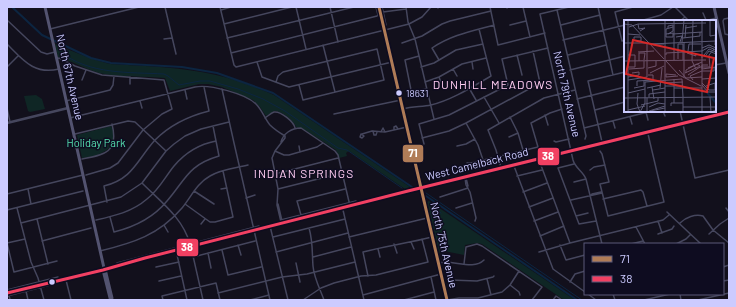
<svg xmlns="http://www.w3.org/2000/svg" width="736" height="307" font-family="Barlow,sans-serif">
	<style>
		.green { fill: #0f2625 }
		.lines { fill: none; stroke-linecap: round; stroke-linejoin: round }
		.stream { stroke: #0c2541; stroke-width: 1 }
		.canal { stroke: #0c2541; stroke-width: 2 }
		.minor { stroke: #45465d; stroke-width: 1.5 }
		.tertiary { stroke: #45465d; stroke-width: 2.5 }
		.secondary { stroke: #535370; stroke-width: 3 }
		.primary { stroke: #59506f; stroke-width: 4 }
		.bus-1-casing { stroke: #0e0c20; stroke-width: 6 }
		.bus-2-casing { stroke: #0e0c20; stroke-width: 6 }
		.bus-1 { stroke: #b07c57; stroke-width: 3 }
		.bus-2 { stroke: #f24062; stroke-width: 3 }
		.bus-dot { fill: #cccbff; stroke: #0e0c20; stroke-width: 1.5 }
		.labels { text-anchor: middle; stroke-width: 3; stroke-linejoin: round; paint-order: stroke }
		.bus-label { font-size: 10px; fill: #cccbff; stroke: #0e0c20; text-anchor: start }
		.street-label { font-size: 11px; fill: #cccbff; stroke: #0e0c20 }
		.park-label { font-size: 11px; fill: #56e0b0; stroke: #0e0c20 }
		.neighbourhood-label { font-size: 12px; letter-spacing: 1px; fill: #ffcdf2; stroke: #0e0c20 }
		.inset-river { fill: none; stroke: #0c2541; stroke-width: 2 }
		.inset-road { fill: none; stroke: #5c5b77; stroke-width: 1 }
		.view { fill: #d62828; fill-opacity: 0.15; stroke: #d62828; stroke-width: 2 }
		.inset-edge { fill: none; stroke: #cccbff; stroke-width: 2 }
		.line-badge { stroke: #0e0c20; stroke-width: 1.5 }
		.badge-label { font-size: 11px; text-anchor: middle; font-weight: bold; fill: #fff }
	</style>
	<rect width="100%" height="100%" fill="#12101c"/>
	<path class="green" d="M55 44C72 51 90 59 110 64 145 66 181 67 216 75 236 79 255 87 274 95L410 187 405 189 349 151 346 153 347 156 339 158 336 150 305 130 296 127C294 121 282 111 275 111 272 112 269 114 266 116L260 107 253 100 222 87 208 84H199L170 91 165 78C144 76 120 78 99 73 85 69 72 61 58 57Z
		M36 95 42 99 45 109 30 112 28 111 24 96Z
		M111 126C122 147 100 157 82 158L77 135Z
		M429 201 575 300H564L482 244 477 243 465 245 464 255 444 251 439 253 427 202Z"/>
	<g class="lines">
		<path class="stream" d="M61 52C89 75 130 72 164 74L168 76 179 85 200 81H210L238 89 263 99 285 111 338 148 347 150 402 188
			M426 193 582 300
			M438 211 441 213"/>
		<path class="canal" d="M12 7 42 35 91 58 111 63 182 67 217 73 273 93 412 187
			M426 196 577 300"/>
		<path class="minor" d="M165 7 176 54
			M220 7 234 65 236 67 409 24 422 17 431 7
			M296 7 306 49
			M330 7 338 42
			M382 7 386 25
			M406 7 408 22 415 39 434 119
			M437 7 438 8
			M490 7 498 45 545 33
			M523 7 530 37
			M569 7 540 14 573 160C575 168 583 171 586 179L602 244
			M598 7 613 75
			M675 7 689 21
			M507 8 508 7
			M221 10 231 7
			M557 10 586 136 585 139
			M383 12 406 9
			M703 13 706 20
			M729 18 724 19 723 21 725 34 729 35
			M7 20 41 52 47 54 55 52
			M640 21 661 15 673 7
			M680 21 685 17
			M705 21 716 18
			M224 24 292 7
			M510 25 526 21
			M561 25 600 15
			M50 29 139 7
			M227 38 354 7
			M164 39 172 38
			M563 40 625 25
			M625 40 622 41 615 12 633 7
			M402 43 422 36 442 24 450 21 491 11
			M7 44C23 60 34 75 59 69
			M323 45 335 92
			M231 53 377 16 378 15 376 7
			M517 55 522 75
			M568 55 606 45
			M419 56 405 60 411 90 413 91 427 89
			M57 59 59 58 75 66 102 75 164 80 172 109 162 114 143 130 118 163 110 168 86 175
			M439 60 432 48C451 35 472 31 494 25
			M715 60 716 65
			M257 62 262 77 289 87 392 62
			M472 62 473 69
			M715 65 726 63
			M7 67 18 56
			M421 67 434 63 456 50 483 44
			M453 69 457 76
			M570 70 625 56
			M130 77V84
			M439 77 442 85
			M82 80 86 70
			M276 82 278 76 283 72 377 49 384 80 303 100 299 85
			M425 82 439 77 462 64 486 58
			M469 88 476 100
			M222 89 234 143 270 300
			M185 90 187 99
			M484 97 499 123
			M577 99 625 87
			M66 101 110 90 113 85 114 76
			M140 101 142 108
			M7 108 10 122
			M403 109C412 106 422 107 431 105 452 100 472 87 491 76L479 29
			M595 110 625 102
			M663 111 665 116
			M680 111 695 178 729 170
			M646 112 648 120
			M334 114 401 100
			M545 115 548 125
			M510 117 518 133 523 150
			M630 117 632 124
			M70 118 195 87C210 84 246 94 256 104 262 110 265 119 270 125 274 129 280 133 285 136
			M265 118C268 116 271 113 274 112 281 111 294 122 295 128
			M613 121 615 128
			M466 123 478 145 483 160
			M584 128 652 111
			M394 130V127L396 126 398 129
			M373 131 374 135H376L377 132
			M381 132 383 128 385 132
			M75 134 128 121 135 122 166 151
			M361 134 364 136 362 138 360 137Z
			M362 134 372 131 385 132 407 127
			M509 137 518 133
			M422 138 449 131 466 123 540 83 533 51
			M554 141 556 142 569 139
			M281 142C283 134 291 128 301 128L335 151 338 155 350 206
			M602 142 588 81 625 72
			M424 144 419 124 449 115 508 85 502 59 548 48
			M299 146 300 152
			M457 146 466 144 475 139
			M275 151 284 155H289L317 147 323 143
			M600 151 602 154 609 182 600 184 608 216 664 202 648 134
			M82 159C105 155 119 152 112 124
			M539 160 570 243
			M467 163H471L538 147 531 123 550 113 562 109
			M574 164 558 168 579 224 596 221
			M514 166 553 269 585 292
			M501 168 496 150 488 130 544 98 575 90
			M590 170 594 167 605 165
			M275 174 338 158
			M517 176 542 170
			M465 178 466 185 470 192 476 218 475 221
			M466 178 468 186
			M574 182 586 179
			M142 183C161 202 183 218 190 244
			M28 189 31 204
			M221 189 227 188
			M278 189 342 173
			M194 191 214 204
			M523 192 547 183
			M7 194 83 175
			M590 196 592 194 601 192
			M440 197 468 188
			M246 198 255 195
			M603 199 641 190 643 192 647 206
			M571 200 602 193
			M107 202 104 186C133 179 137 160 155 140 170 125 189 116 209 111L204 87
			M185 204 210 222H215L233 217 223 171
			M278 204 282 221
			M529 207 553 198
			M17 208 31 262 38 278 44 300
			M456 208 472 203
			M726 208 729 212
			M7 210 83 191
			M343 210 364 300
			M667 212 701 244
			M301 215 297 201 345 189
			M576 216 588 213
			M110 217 114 232C134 227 154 217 167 201 186 179 188 165 219 156L213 126
			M37 219 48 264
			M96 220C114 216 132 212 147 199 159 190 165 177 174 166 185 153 200 144 216 141
			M281 220 356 201
			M534 221 558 212
			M658 221 662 233
			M281 222 277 205 278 189 272 158 275 151 285 138V136
			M21 223 121 197 142 183 166 151 174 144 185 136 201 129 229 122
			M680 223C686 217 695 214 703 216L713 230 729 243
			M201 224 205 219
			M164 225 168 232
			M270 226 288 300
			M636 227 645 244
			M309 228C313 241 312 253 313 266 314 278 320 289 324 300
			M658 234 672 229 674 226
			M709 234 720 224 729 218
			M540 236 564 226
			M273 237 345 219
			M349 237 427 218
			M42 241 91 228
			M411 242 414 249
			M7 243 14 272 57 261
			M7 243 25 239
			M394 244 397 253
			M631 244 643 241
			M676 244 686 239 690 235
			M238 245 241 255
			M560 245 566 260 585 255
			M191 247 203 300
			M378 249 380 257
			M176 250 187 300
			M222 250 228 275 261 267
			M100 251C133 243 159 235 182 208 191 197 197 183 210 176 221 169 236 168 248 165
			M276 252 348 233
			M539 252 570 243 663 220 669 215
			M208 253 211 268
			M193 257 255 241
			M313 257 351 247
			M117 263 259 226
			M296 263 300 282
			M439 263C452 259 473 271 484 260
			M464 264 466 247 477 244 482 246 542 287 532 300
			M156 267 179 262
			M723 267 729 265
			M368 276 363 252C386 246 409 243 432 237
			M431 277 436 300
			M487 279 491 295
			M66 280 71 300
			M450 280 477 281 493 277 494 276
			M159 281 181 276
			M723 281 729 280
			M570 282 575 274 585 271
			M510 285 519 292 520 295
			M7 290 58 277
			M26 291 28 300
			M218 293 282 277 307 274 355 262
			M588 294 596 300
			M613 294 615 300
			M680 294 681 300
			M9 295 10 300
			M363 295 441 274
			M7 296 50 285
			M163 300 162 296 216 283 220 300
			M250 300 269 295
			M303 300 321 288 334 283 361 276 376 275 428 262 422 239
			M404 300 434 292
			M447 300 459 298H478L502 292 510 285 519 271
			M553 300 556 296 562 300
			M644 300 670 294
			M698 300 729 293"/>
		<path class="tertiary" d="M7 123 68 108"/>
		<path class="secondary" d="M45 7 104 268 103 270 110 298 111 300
			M379 7 447 300
			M714 7 729 73
			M105 269 112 298 111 300"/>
		<path class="primary" d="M7 293 103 270 145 258 408 191 729 112"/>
		<defs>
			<path id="bus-1" d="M379 7 447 300"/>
			<path id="bus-2" d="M7 293 103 270 145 258 408 191 729 112"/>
		</defs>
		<use href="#bus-1" class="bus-1-casing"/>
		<use href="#bus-2" class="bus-2-casing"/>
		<use href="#bus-1" class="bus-1"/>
		<use href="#bus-2" class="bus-2"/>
	</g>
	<g class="bus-dot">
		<circle cx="399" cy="93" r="3.5"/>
		<circle cx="52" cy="282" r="3.5"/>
	</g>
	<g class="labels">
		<g class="bus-label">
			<text x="406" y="97">18631</text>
		</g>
		<g class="street-label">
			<text transform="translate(70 77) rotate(77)" y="4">North 67th Avenue</text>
			<text transform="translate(567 94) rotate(77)" y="4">North 79th Avenue</text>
			<text transform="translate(477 164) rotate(-14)" y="4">West Camelback Road</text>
			<text transform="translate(444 245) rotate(77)" y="4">North 75th Avenue</text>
		</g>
		<g class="park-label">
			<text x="96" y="147">Holiday Park</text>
		</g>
		<g class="neighbourhood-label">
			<text x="493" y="89">DUNHILL MEADOWS</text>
			<text x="304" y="178">INDIAN SPRINGS</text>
		</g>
	</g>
	<g transform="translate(624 20)">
		<rect width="92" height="92" fill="#12101c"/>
		<path class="inset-river" d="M80 69 92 83"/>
		<path class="inset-road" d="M69 0 68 41 72 49M86 0V16L92 15M0 4 8 5 40 39M14 4 15 9 21 8 16 11M5 7 14 4 82 3M61 8 73 6M4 14 16 15M42 14 49 13V17H42V9L49 7M44 14 49 11V5L44 6V8M49 14 78 12M52 17 58 16 56 22M59 18 76 16V12M61 18 62 5M10 19V17H17V21H14M58 22 60 0M0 23H23V57L4 60M40 24H27L92 21M54 24H59V40M91 25 92 3M78 28 85 25 92 28M64 31 65 24H77M14 32 30 31M63 33 72 36 71 33M42 35V33L78 31 85 27 92 30M80 35 85 29 92 32M82 35 85 31 92 34M78 38V0M54 39V24M50 40V0M0 41 82 40M15 41V33H21L20 40M42 41 55 55 77 66M84 45H78V49L92 47M4 47H11V35H4M24 48 32 46V41M64 48 78 42M86 48 85 35 90 29M5 49 20 48V41M55 50 62 58 78 57M78 51H90V47M26 53 40 46M61 53 74 47H86M62 53V50L73 44 76 46M52 55 42 54V57L54 56M64 55 76 47M4 57 15 55V52L8 53M60 57V22M50 59V83M78 59 92 58M69 60 66 56 78 51M41 63 59 62M78 63 85 70H91V63L82 66M78 65 84 72H92M13 66V61L29 60V55H24M41 66H59M28 67 30 79M10 68 20 66V61M23 68 37 65M36 68 38 48M50 68H78M29 70 41 68M4 73 21 69M14 73 13 84 16 92M25 77V74L41 72M86 77 87 92 92 90M0 78 92 77M23 78V92M17 85 34 81V78M47 86V83H59M25 87 34 83 41 84M59 87H92M4 90 21 86M25 91 41 86M26 91 41 88M4 92V0M16 92 21 83V62L58 59 59 77M41 92V0M59 92V78M78 92V36"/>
		<path class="view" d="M9 20 90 38 83 72 2 54Z"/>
		<rect width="92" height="92" class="inset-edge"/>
	</g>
	<g class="line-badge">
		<rect x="402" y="144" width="22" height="19" rx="4" fill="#b07c57"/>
		<rect x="537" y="147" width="23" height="19" rx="4" fill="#f24062"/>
		<rect x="176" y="238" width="23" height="19" rx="4" fill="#f24062"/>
	</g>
	<g class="badge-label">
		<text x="413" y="157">71</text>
		<text x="548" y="160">38</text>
		<text x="187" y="251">38</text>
	</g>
	<rect width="736" height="307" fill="none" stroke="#cccbff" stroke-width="16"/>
	<rect x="584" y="243" width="140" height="52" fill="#0e0c20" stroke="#5a5879"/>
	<rect x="592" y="256" width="20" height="6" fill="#b07c57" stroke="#5a5879"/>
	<text x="620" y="263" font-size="12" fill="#cccbff">71</text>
	<rect x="592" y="276" width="20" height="6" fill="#f24062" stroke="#5a5879"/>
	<text x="620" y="283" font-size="12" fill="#cccbff">38</text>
</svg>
